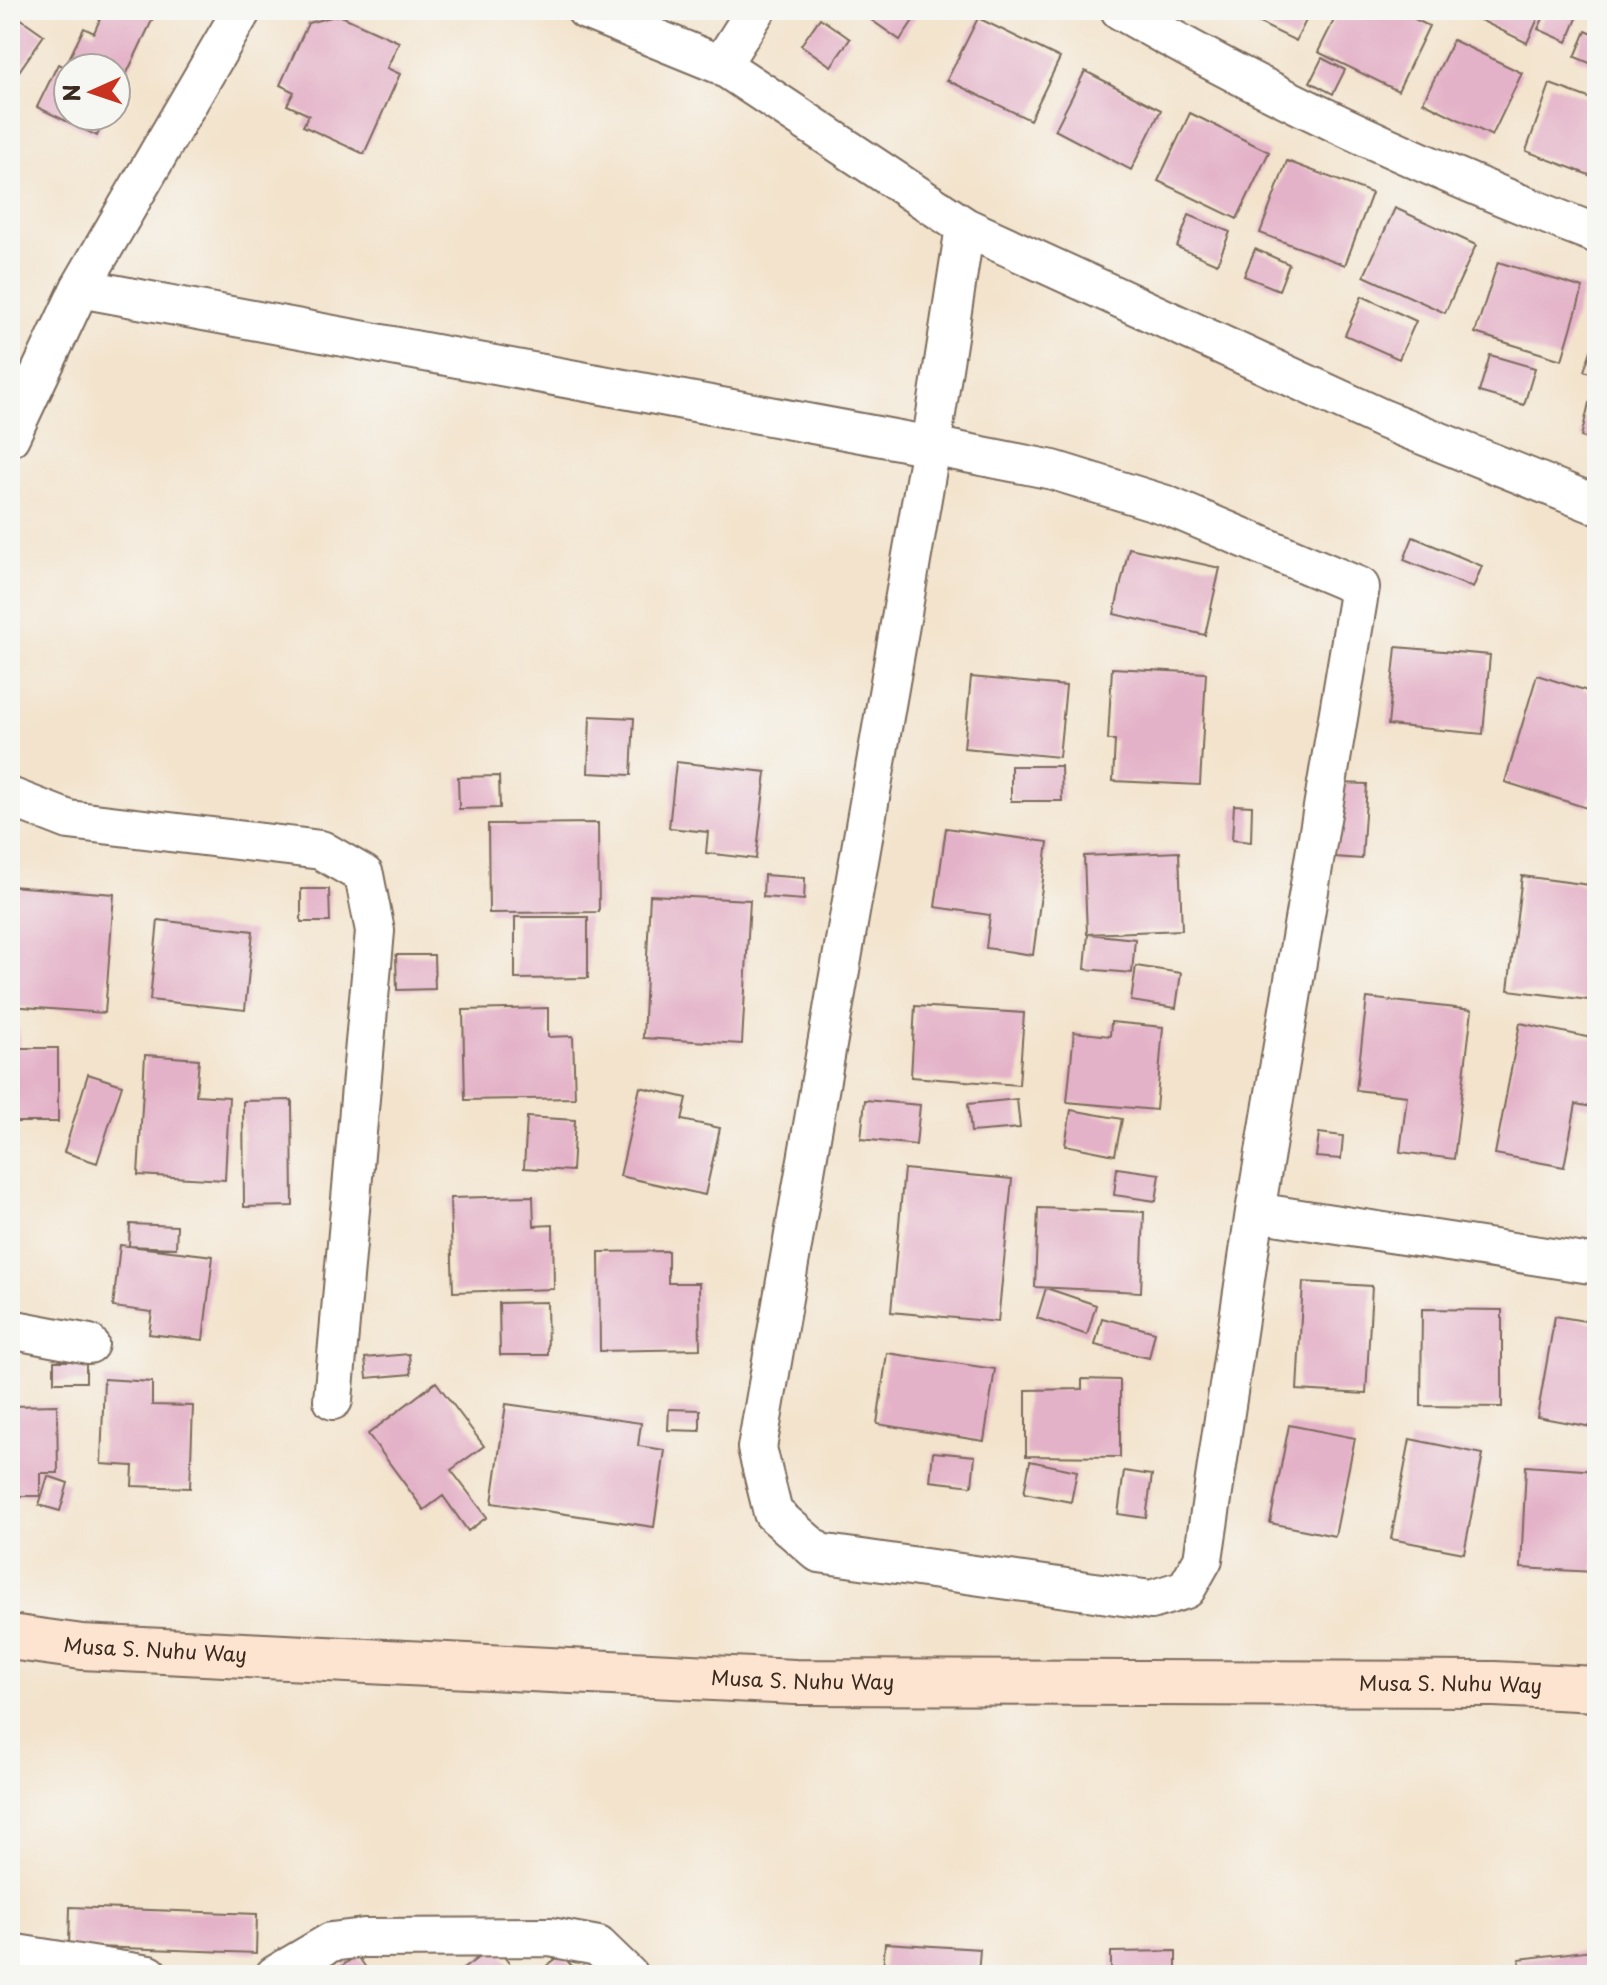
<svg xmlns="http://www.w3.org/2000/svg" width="1607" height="1985" font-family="'Playpen Sans',sans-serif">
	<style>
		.building { fill: #e4b2c8 }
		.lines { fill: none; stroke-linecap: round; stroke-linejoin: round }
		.street-casing { stroke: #7b6b5b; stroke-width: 42 }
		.secondary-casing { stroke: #7b6b5b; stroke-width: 48 }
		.street { stroke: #fff; stroke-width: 38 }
		.secondary { stroke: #fde4d1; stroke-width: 44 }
		.labels { text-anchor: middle; stroke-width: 7; stroke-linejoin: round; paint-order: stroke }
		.street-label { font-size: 20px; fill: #3b2a1e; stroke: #f6f6f2 }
	</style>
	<rect width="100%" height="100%" fill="#f6f6f2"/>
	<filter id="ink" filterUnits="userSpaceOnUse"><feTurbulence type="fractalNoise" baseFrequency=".0125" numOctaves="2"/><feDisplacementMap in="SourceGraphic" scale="16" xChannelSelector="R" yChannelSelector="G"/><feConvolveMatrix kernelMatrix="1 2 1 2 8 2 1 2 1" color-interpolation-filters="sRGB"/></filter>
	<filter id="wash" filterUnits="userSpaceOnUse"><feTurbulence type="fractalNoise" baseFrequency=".006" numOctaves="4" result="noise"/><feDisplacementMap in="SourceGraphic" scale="32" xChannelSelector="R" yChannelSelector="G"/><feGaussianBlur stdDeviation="1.8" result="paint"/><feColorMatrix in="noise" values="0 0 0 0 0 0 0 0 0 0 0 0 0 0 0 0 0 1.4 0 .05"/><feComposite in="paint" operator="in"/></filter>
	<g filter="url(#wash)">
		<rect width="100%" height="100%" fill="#f3e3cc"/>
		<g id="blocks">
			<path class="building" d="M104 10H157L116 96V68H68V116H106L97 136 37 107 58 64 65 67 84 28 94 33Z
				M857 10H920L900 40Z
				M1233 10H1311L1296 41Z
				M1339 10H1396L1429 26 1398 91 1318 52Z
				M1472 10H1536L1541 12 1527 43 1470 15Z
				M1547 10H1564L1578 16 1567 42 1538 29Z
				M10 11 44 35 15 77 10 73Z
				M339 15 399 42 387 68 400 74 364 154 303 126 309 115 287 105 294 92 280 85 308 23Z
				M820 18 850 39 831 66 801 45Z
				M978 18 1060 58 1030 120 947 80Z
				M1586 31 1597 36V66L1575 57Z
				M1453 40 1522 73 1492 136 1423 102Z
				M1322 58 1345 70 1333 94 1310 82Z
				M1085 71 1161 110 1131 170 1055 130Z
				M1550 84 1597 101V178L1526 151Z
				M1190 113 1269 152 1237 219 1158 181Z
				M1287 161 1372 193 1345 265 1260 233Z
				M1395 208 1476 245 1445 313 1364 276Z
				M1189 215 1230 232 1217 264 1177 247Z
				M1255 249 1289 264 1279 290 1244 276Z
				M1498 262 1583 288 1562 360 1475 333Z
				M1362 296 1416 321 1399 359 1345 335Z
				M1597 333V375L1584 371Z
				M1490 355 1535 368 1524 405 1479 392Z
				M1589 403 1597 405V441L1581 437Z
				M1413 537 1482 566 1473 588 1404 560Z
				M1129 548 1220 568 1205 635 1114 614Z
				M1396 647 1490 655 1483 734 1388 725Z
				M1112 668 1206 673 1200 785 1113 781 1115 740H1108Z
				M1537 675 1597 694V776L1587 808 1505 782Z
				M971 677 1066 686 1059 757 964 748Z
				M590 716 634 718 631 775 588 773Z
				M676 762 766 772 756 859 706 853 708 832 669 828Z
				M1011 766H1061L1062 801H1011Z
				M499 776 500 808 459 809 458 777Z
				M1339 783 1367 784 1362 859 1334 857Z
				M1234 805 1252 806 1251 842 1232 840Z
				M598 823 599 912 489 913 488 824Z
				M946 828 1048 842 1033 955 986 948 990 915 935 907Z
				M1179 852 1182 930 1087 934 1084 856Z
				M764 875 805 878 804 900 763 897Z
				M1522 876 1597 886V1001L1508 990Z
				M10 886 114 894 105 1013 10 1006Z
				M301 889H329L330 922H301Z
				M650 895 750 900 742 1044 643 1038Z
				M515 917H588V978L515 979Z
				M158 920 253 931 245 1010 150 1000Z
				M1088 934 1135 939 1132 973 1085 969Z
				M396 955H434L435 989 397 990Z
				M1136 966 1181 973 1176 1008 1131 1001Z
				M1367 998 1472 1010 1454 1159 1400 1152 1407 1096 1356 1090Z
				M915 1006 1024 1013 1019 1085 911 1077Z
				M548 1008V1037L573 1036 575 1098 465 1100 463 1010Z
				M1111 1022 1163 1027 1156 1110 1067 1102 1074 1032 1110 1036Z
				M1520 1023 1597 1039V1108L1576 1104 1564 1167 1495 1154Z
				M10 1030H19V1048H58V1122H10Z
				M145 1055 199 1059 196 1095 229 1097 225 1180 138 1175Z
				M88 1074 122 1085 97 1163 64 1152Z
				M640 1087 687 1098 682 1120 720 1128 705 1195 620 1176Z
				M1017 1099 1020 1128 971 1132 968 1104Z
				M292 1100 293 1206 244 1207 243 1101Z
				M865 1100 920 1105 916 1145 861 1139Z
				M1071 1110 1122 1119 1115 1155 1065 1145Z
				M527 1117 575 1120 572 1171 524 1168Z
				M1319 1133 1343 1136 1341 1159 1316 1157Z
				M1117 1168 1160 1174 1156 1201 1114 1195Z
				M904 1169 1012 1179 998 1322 891 1312Z
				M533 1196 534 1226 553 1225 554 1289 453 1292 450 1198Z
				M1038 1208 1144 1212 1141 1292 1035 1287Z
				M130 1224 177 1226 176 1248 129 1246Z
				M120 1245 213 1256 203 1340 149 1334 152 1312 113 1307Z
				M668 1251V1283H699L700 1349 600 1351 599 1252Z
				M1303 1282 1372 1286 1366 1394 1297 1390Z
				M1046 1288 1096 1305 1087 1335 1037 1318Z
				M547 1302 548 1355H500L499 1303Z
				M1422 1309 1502 1310V1407L1421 1406Z
				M1555 1316 1597 1323V1428L1537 1417Z
				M1102 1318 1155 1332 1149 1358 1095 1345Z
				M887 1353 995 1369 984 1441 877 1424Z
				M409 1354 411 1374 367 1378 365 1358Z
				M54 1361H86V1382H54Z
				M104 1379 152 1382V1405L193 1406 190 1488 132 1486 133 1466 101 1464Z
				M1082 1379 1120 1380V1457L1026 1456V1390L1082 1389Z
				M436 1382 484 1446 451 1470 487 1517 468 1531 443 1496 424 1510 368 1434Z
				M506 1404 641 1423 638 1446 665 1450 654 1527 492 1503Z
				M57 1405 58 1473H40V1496H10V1406Z
				M669 1409 700 1410V1431L668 1430Z
				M1289 1425 1355 1438 1335 1536 1270 1523Z
				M1410 1439 1483 1454 1464 1553 1391 1539Z
				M933 1452 975 1456 972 1486 930 1481Z
				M1030 1461 1077 1471 1071 1502 1024 1493Z
				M1526 1466 1597 1471 1594 1572 1521 1568Z
				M1124 1471 1152 1475 1146 1518 1118 1514Z
				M48 1476 68 1483 60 1511 39 1505Z
				M70 1907 257 1914 256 1953 69 1946Z
				M885 1943 980 1949 978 1975 883 1970Z
				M495 1945 518 1975H455Z
				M1592 1950 1595 1975H1521L1519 1959Z
				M1176 1951V1975H1111V1952Z
				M562 1954 579 1975H541L539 1972Z
				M357 1955 371 1975H330Z"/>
		</g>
	</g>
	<g filter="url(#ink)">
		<use href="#blocks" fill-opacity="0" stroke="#7b6b5b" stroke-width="2"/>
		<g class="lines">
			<defs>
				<path id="street" d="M586 10 721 65 965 227 1383 419 1597 505
					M1120 10C1273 98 1432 171 1597 234
					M721 65 756 10
					M80 288 931 446 1053 470 1166 505 1360 587 1255 1212 1203 1559 1186 1589 1151 1600 819 1553 773 1513 757 1448 931 446 965 227
					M10 437 80 288 242 10
					M10 797 69 820 321 850 364 875 375 931 333 1400
					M1255 1212 1597 1265
					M10 1329 89 1344
					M10 1953 149 1975
					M275 1975 331 1942 364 1938 550 1937 598 1946 628 1975"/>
				<g id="secondary">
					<path id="s1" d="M10 1637 82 1647 795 1682 1494 1684 1597 1689"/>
				</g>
			</defs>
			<use href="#street" class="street-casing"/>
			<use href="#secondary" class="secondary-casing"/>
			<use href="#street" class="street"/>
			<use href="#secondary" class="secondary"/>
		</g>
	</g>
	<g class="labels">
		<g class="street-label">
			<text dy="7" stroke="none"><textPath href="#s1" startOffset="146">Musa S. Nuhu Way</textPath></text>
			<text dy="7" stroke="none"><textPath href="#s1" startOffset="794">Musa S. Nuhu Way</textPath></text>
			<text dy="7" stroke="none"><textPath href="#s1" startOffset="1442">Musa S. Nuhu Way</textPath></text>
		</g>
	</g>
	<rect width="1607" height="1985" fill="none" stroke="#f6f6f2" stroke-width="40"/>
	<g transform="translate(92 92) rotate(267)"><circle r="38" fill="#f6f6f2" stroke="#aba49d" stroke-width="2"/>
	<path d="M0-6L14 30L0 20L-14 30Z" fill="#c8321e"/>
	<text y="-12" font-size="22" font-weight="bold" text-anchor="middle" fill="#3b2a1e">N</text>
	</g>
</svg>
